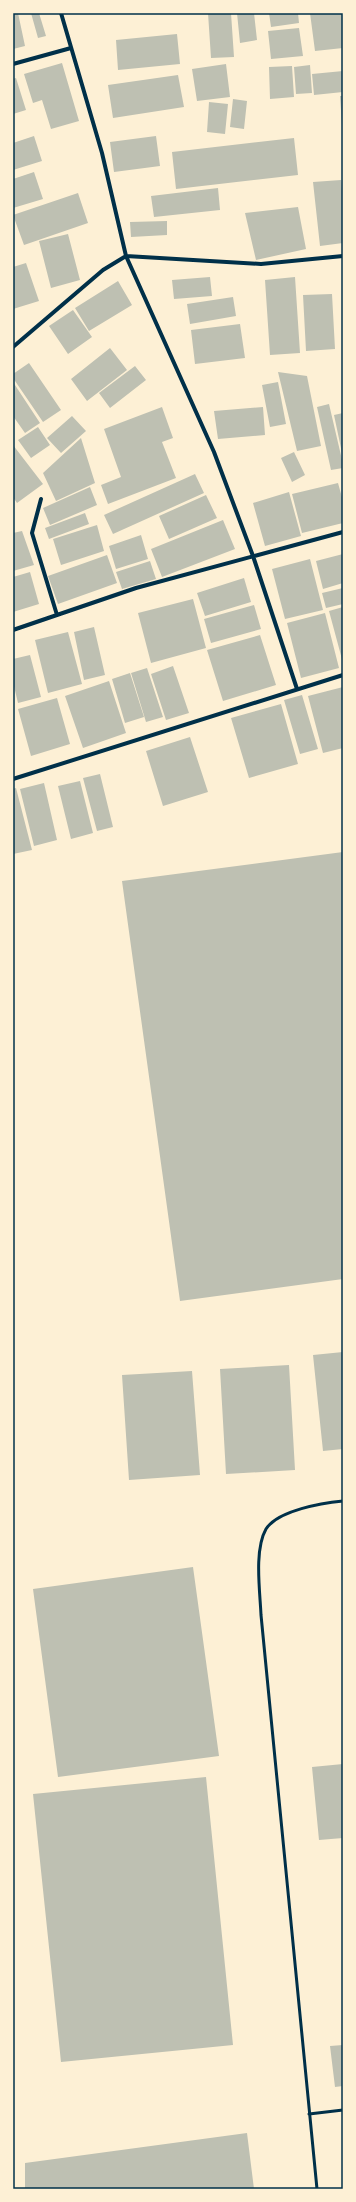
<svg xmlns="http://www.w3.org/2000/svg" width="356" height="2202" font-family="'Golos Text',sans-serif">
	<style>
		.building { fill: #bec0b2 }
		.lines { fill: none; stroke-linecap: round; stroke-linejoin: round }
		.service { stroke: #003049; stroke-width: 3 }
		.minor { stroke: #003049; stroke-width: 4 }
		.neatline { fill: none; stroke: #003049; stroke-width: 1.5 }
	</style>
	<rect width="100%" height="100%" fill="#fdf0d5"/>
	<path class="building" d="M13 13H18L25 46 13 49Z
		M31 13H39L46 36 38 38Z
		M208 13H231L234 57 211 58Z
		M237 13H254L257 40 240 43Z
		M269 13H298L299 23 271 27Z
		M310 13H343V48L315 51Z
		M299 28 303 56 271 59 268 31Z
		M177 34 180 64 118 70 116 40Z
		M62 63 79 121 51 129 42 100 33 103 24 74Z
		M226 64 230 97 197 101 192 69Z
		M310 65 312 93 296 94 294 67Z
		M292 66 294 97 270 99 269 67Z
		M343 71V92L314 95 312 74Z
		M178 75 184 107 113 118 108 85Z
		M16 78 26 110 13 114V79Z
		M340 96H343V125H342Z
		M233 99 247 101 244 129 230 127Z
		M209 102 228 104 225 134 207 132Z
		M34 136 42 161 13 170V143Z
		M156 136 160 166 114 172 110 142Z
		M294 138 298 175 176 189 172 152Z
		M34 172 43 199 13 208V179Z
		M341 180 343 203V243L320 246 313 182Z
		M218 188 220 210 154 217 151 196Z
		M78 193 88 223 24 245 13 215Z
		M298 207 306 249 256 260 245 213Z
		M167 221V235L131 237 130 222Z
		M68 234 80 280 51 288 39 241Z
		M26 263 39 301 13 309V267Z
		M210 277 212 296 174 299 172 280Z
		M295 277 300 353 270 355 265 280Z
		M118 281 132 305 89 331 75 308Z
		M332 294 335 349 306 351 303 295Z
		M233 297 236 316 190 324 187 304Z
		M73 310 92 337 68 354 49 326Z
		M240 324 245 358 195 364 191 330Z
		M110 348 127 370 87 401 71 379Z
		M29 363 61 410 43 422 13 378V374Z
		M135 366 146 380 110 408 99 393Z
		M278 372 307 376 321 446 297 451Z
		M13 382 40 423 25 433 13 416Z
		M278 382 286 424 270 427 262 385Z
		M329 404 343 464V468L331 470 317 407Z
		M162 407 173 438 162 442 176 478 108 504 101 485 121 477 104 429Z
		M263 407 265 435 218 439 214 411Z
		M343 413V452L342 453 334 415Z
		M72 416 86 431 61 453 47 438Z
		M38 427 50 445 31 458 18 440Z
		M81 438 95 483 56 501 43 473Z
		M13 445 43 484 17 503 13 497Z
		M294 452 305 475 292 482 281 458Z
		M195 474 204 493 113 534 104 515Z
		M338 483 343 501V523L302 533 292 494Z
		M90 487 97 505 50 525 43 508Z
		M289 492 301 536 265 546 253 503Z
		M206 495 217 518 169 539 159 516Z
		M85 513 89 524 49 539 45 528Z
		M223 520 235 549 162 577 151 549Z
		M97 525 104 551 61 565 53 539Z
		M22 531 34 565 13 571V533Z
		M141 535 148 559 116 569 109 546Z
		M343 554V583L323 589 316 561Z
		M107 555 117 583 58 604 48 576Z
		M310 559 323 610 285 619 272 569Z
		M150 561 156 579 122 589 116 572Z
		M30 572 39 604 13 612V577Z
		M244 578 251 602 205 616 197 593Z
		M343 588V604L326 608 322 593Z
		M193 599 206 648 151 663 138 613Z
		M254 605 261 629 211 643 204 619Z
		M343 607V663L329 611Z
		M325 613 339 668 301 678 287 623Z
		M94 627 105 675 84 680 74 632Z
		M68 632 82 684 48 693 35 640Z
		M260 635 276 685 223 701 207 650Z
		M30 655 41 697 18 703 13 682V659Z
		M173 666 189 713 166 720 151 674Z
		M147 668 163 717 146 722 131 673Z
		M130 673 144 717 125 723 112 679Z
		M109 681 126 733 83 748 65 696Z
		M343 687V748L323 753 308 696Z
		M302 695 318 749 300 754 284 700Z
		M57 698 70 744 31 756 18 709Z
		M281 704 298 764 249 778 231 718Z
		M190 737 208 792 163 806 146 751Z
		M100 774 113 827 97 831 83 778Z
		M80 781 93 833 71 839 58 786Z
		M44 783 57 840 34 846 20 789Z
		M16 788 32 850 13 854V789Z
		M343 852V1279L180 1301 122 881Z
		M343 1352V1449L323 1451 313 1355Z
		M289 1365 295 1470 226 1474 220 1369Z
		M192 1371 200 1475 129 1480 122 1375Z
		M193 1567 219 1756 58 1777 33 1589Z
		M343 1764V1838L319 1840 312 1767Z
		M206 1777 233 2045 61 2062 33 1794Z
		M343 2045V2086L335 2087 330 2046Z
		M247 2133 254 2189H25V2163Z"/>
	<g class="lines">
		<path class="service" d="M309 2114 343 2110
			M317 2189 261 1615C260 1591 254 1550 266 1529 278 1510 323 1503 343 1501"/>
		<path class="minor" d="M61 13 102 153 126 256 214 452 253 556 297 689
			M13 64 71 48
			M13 347 103 270 126 256 261 264 343 256
			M41 499 32 533 57 615
			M13 630 136 588 343 532
			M13 779 343 675"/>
	</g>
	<rect width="356" height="2202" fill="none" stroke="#fdf0d5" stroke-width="28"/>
	<rect x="14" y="14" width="328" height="2174" class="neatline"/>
</svg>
